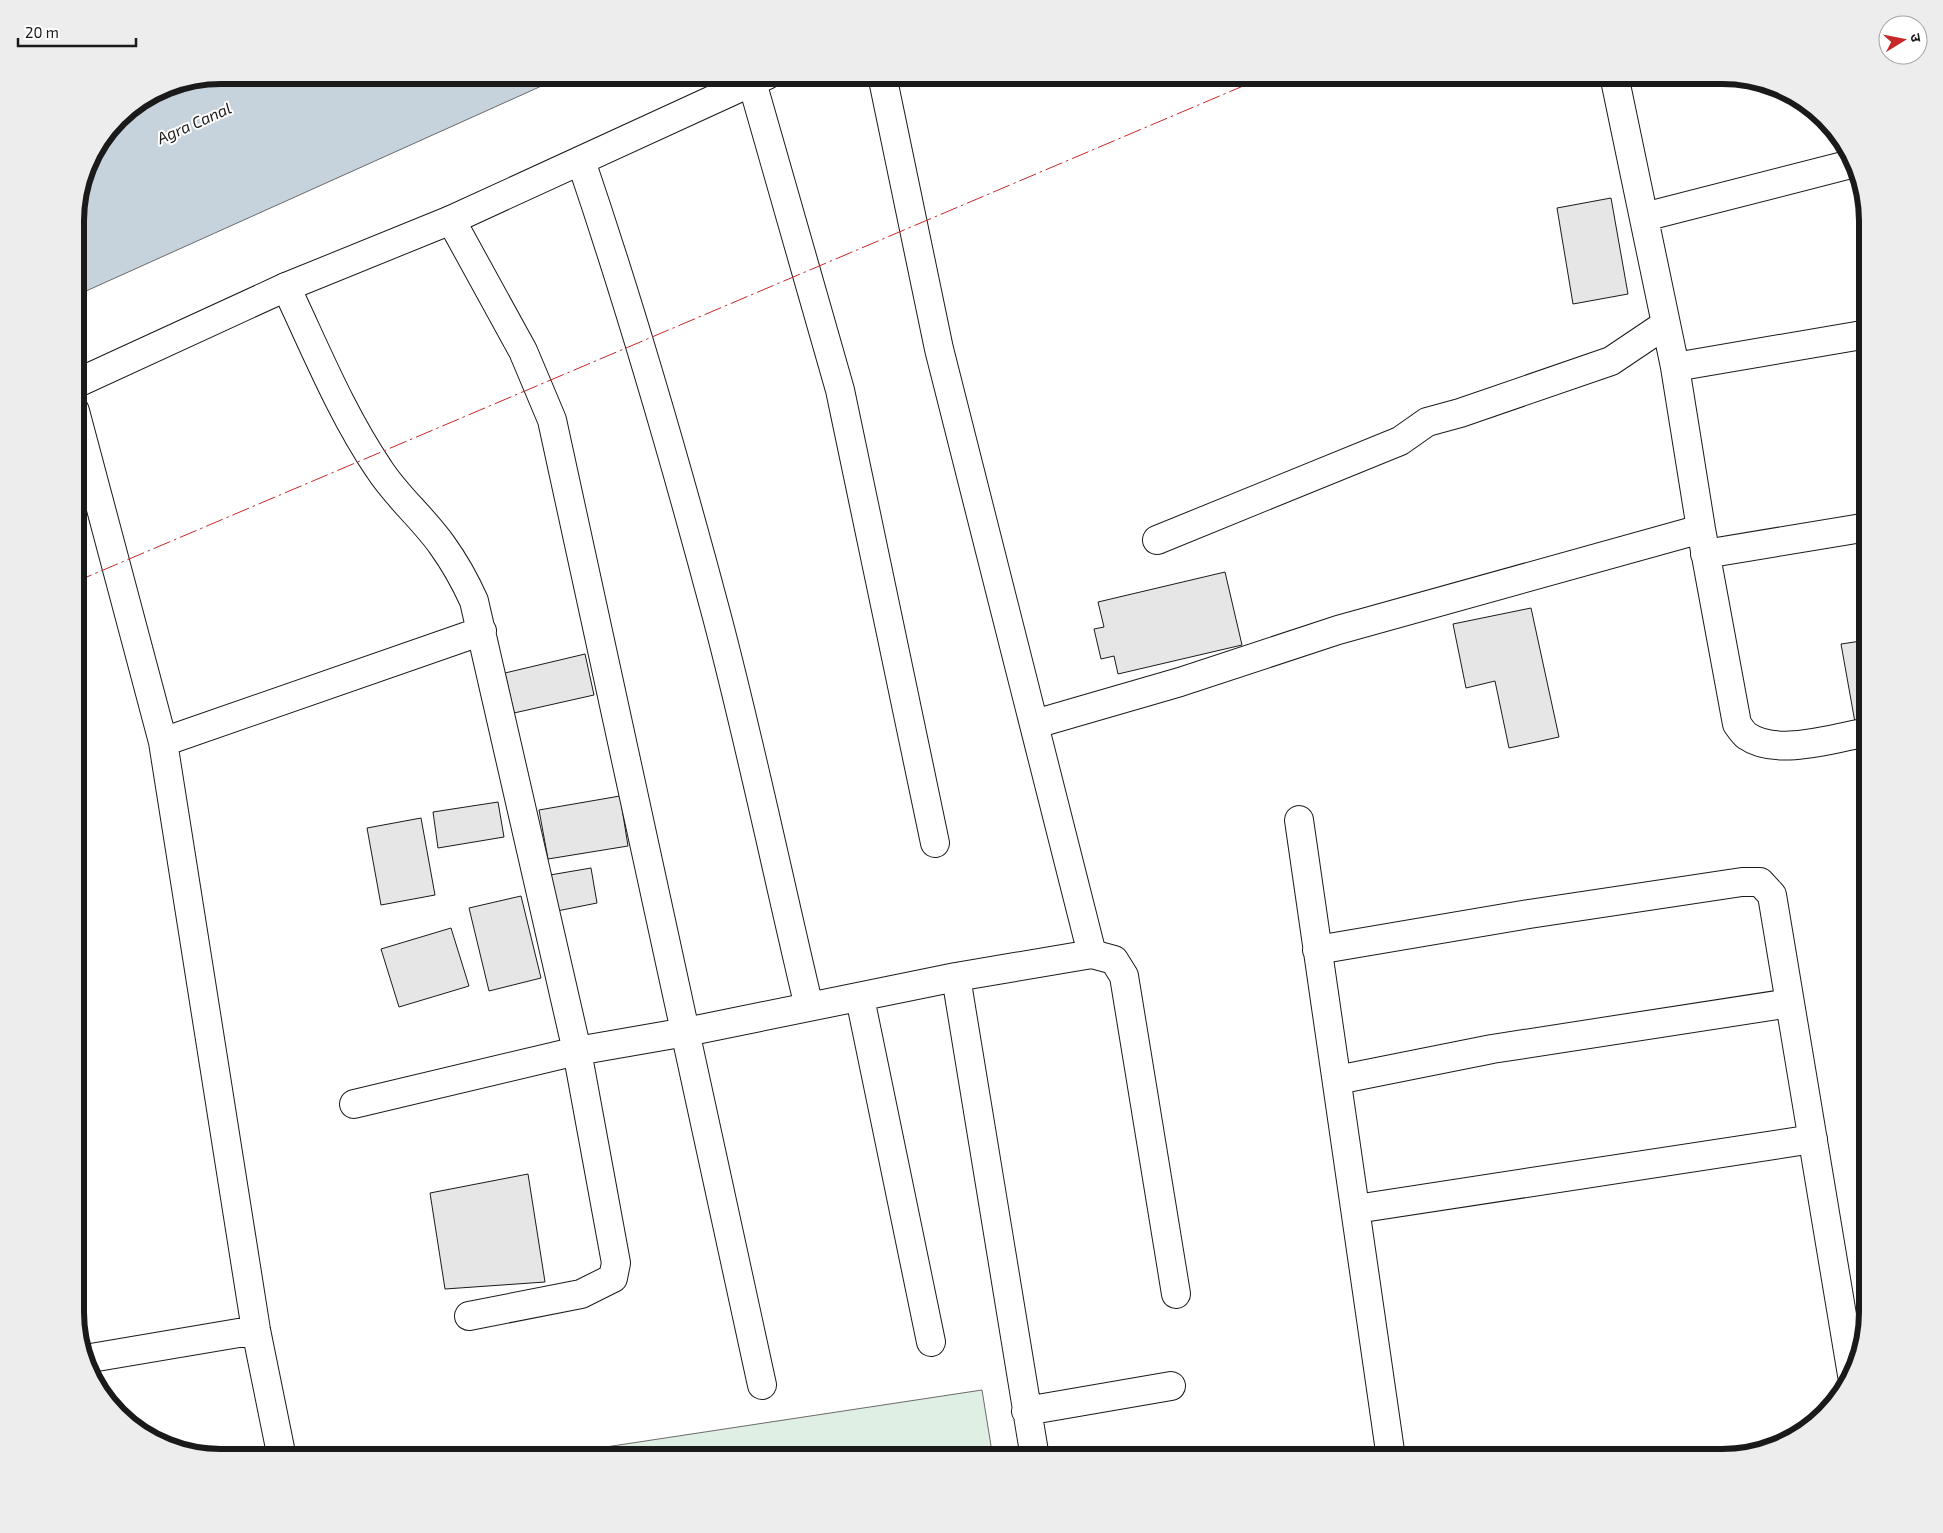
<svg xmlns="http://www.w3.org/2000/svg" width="1943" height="1533" font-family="'Exo 2','Noto Sans Devanagari',sans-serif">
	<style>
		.green { fill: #e0efe3; stroke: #6a6a6a }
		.water { fill: #c6d2dc; stroke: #6a6a6a }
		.building { fill: #e6e6e6; stroke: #1a1a1a }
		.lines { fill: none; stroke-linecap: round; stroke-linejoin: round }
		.minor-casing { stroke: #1a1a1a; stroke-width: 30 }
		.tertiary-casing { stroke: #1a1a1a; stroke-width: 30 }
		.minor { stroke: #fff; stroke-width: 28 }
		.tertiary { stroke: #fff; stroke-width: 28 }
		.power { stroke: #c62828; stroke-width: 1; stroke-dasharray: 18 4 2.5 4; stroke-linecap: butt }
		.labels { text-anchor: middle; stroke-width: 4; stroke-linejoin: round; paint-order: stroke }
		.water-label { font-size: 16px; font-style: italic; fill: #1a1a1a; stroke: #fff }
		.rim { fill: none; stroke: #1a1a1a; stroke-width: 6 }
	</style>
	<rect width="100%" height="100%" fill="#fff"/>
	<path class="green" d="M982 1390 993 1458H533Z"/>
	<path class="water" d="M220 75H566L75 296V211L90 156 124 111 165 86Z"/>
	<path class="building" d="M1611 198 1628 294 1573 304 1557 208Z
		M1225 572 1242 645 1118 674 1114 656 1101 659 1094 629 1104 627 1098 602Z
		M1531 608 1559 737 1509 748 1495 681 1466 688 1453 624Z
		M1868 640V726L1856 728 1841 644Z
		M585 654 594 695 514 713 505 673Z
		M620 796 628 846 548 859 539 810Z
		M498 802 504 837 438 848 433 812Z
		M421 818 435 895 381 905 367 828Z
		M591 868 597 903 557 911 550 875Z
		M521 896 541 978 489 991 469 908Z
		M451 928 469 986 399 1007 381 949Z
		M528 1174 545 1282 445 1289 430 1193Z"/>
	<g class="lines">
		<defs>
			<path id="minor" d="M882 75 939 349 1092 954
				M1614 75 1675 367 1701 529 1737 724C1740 728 1743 733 1747 736 1777 757 1835 738 1868 732
				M752 82 840 390 935 843
				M581 161C632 311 676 463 717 617 751 746 778 877 809 1007
				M1644 217 1855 163
				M451 220 523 351 552 420 762 1385
				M286 287C315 348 341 413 379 469 397 497 423 518 442 545 455 563 465 581 474 601L577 1051 616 1263 613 1278 581 1294 469 1316
				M1675 367 1868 334
				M75 411 163 742 256 1330 282 1458
				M1157 540 1400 441 1427 422 1460 413 1611 361 1666 324
				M1705 554 1868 527
				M1035 724 1180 682 1338 630 1701 529
				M163 742 482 631
				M1299 820 1391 1458
				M1317 950 1529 914 1742 882H1760L1772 895 1852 1375
				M956 977 1035 1458
				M860 998 931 1342
				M1337 1080 1492 1049 1790 1003
				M354 1104 577 1051 686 1032 956 977 1092 954 1114 960 1124 976 1176 1294
				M1356 1209 1813 1139
				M85 1359 256 1330
				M1026 1411 1171 1386"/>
			<path id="tertiary" d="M75 384 286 287 451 220 767 75"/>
		</defs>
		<use href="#minor" class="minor-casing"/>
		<use href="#tertiary" class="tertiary-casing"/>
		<use href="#minor" class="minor"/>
		<use href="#tertiary" class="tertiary"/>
		<path class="power" d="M75 582 1269 75"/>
	</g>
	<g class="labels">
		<g class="water-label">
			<text transform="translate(194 123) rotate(-24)" y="6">Agra Canal</text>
		</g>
	</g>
	<path d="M0 0H1943V1533H0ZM221 84H1722A137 137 0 0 1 1859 221V1312A137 137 0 0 1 1722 1449H221A137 137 0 0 1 84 1312V221A137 137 0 0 1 221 84Z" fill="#ededed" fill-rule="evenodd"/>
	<path class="rim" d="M221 84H1722A137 137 0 0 1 1859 221V1312A137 137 0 0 1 1722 1449H221A137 137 0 0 1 84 1312V221A137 137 0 0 1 221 84Z"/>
	<g transform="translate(1903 40) rotate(80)"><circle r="24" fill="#ffffff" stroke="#a3a3a3"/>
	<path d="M0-4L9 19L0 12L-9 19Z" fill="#c62828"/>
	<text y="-8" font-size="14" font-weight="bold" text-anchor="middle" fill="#1a1a1a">उ</text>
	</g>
	<path d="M18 38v8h118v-8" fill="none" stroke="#1a1a1a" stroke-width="2.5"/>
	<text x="25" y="38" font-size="15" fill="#1a1a1a" stroke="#ffffff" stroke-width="4" paint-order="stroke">20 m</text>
</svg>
